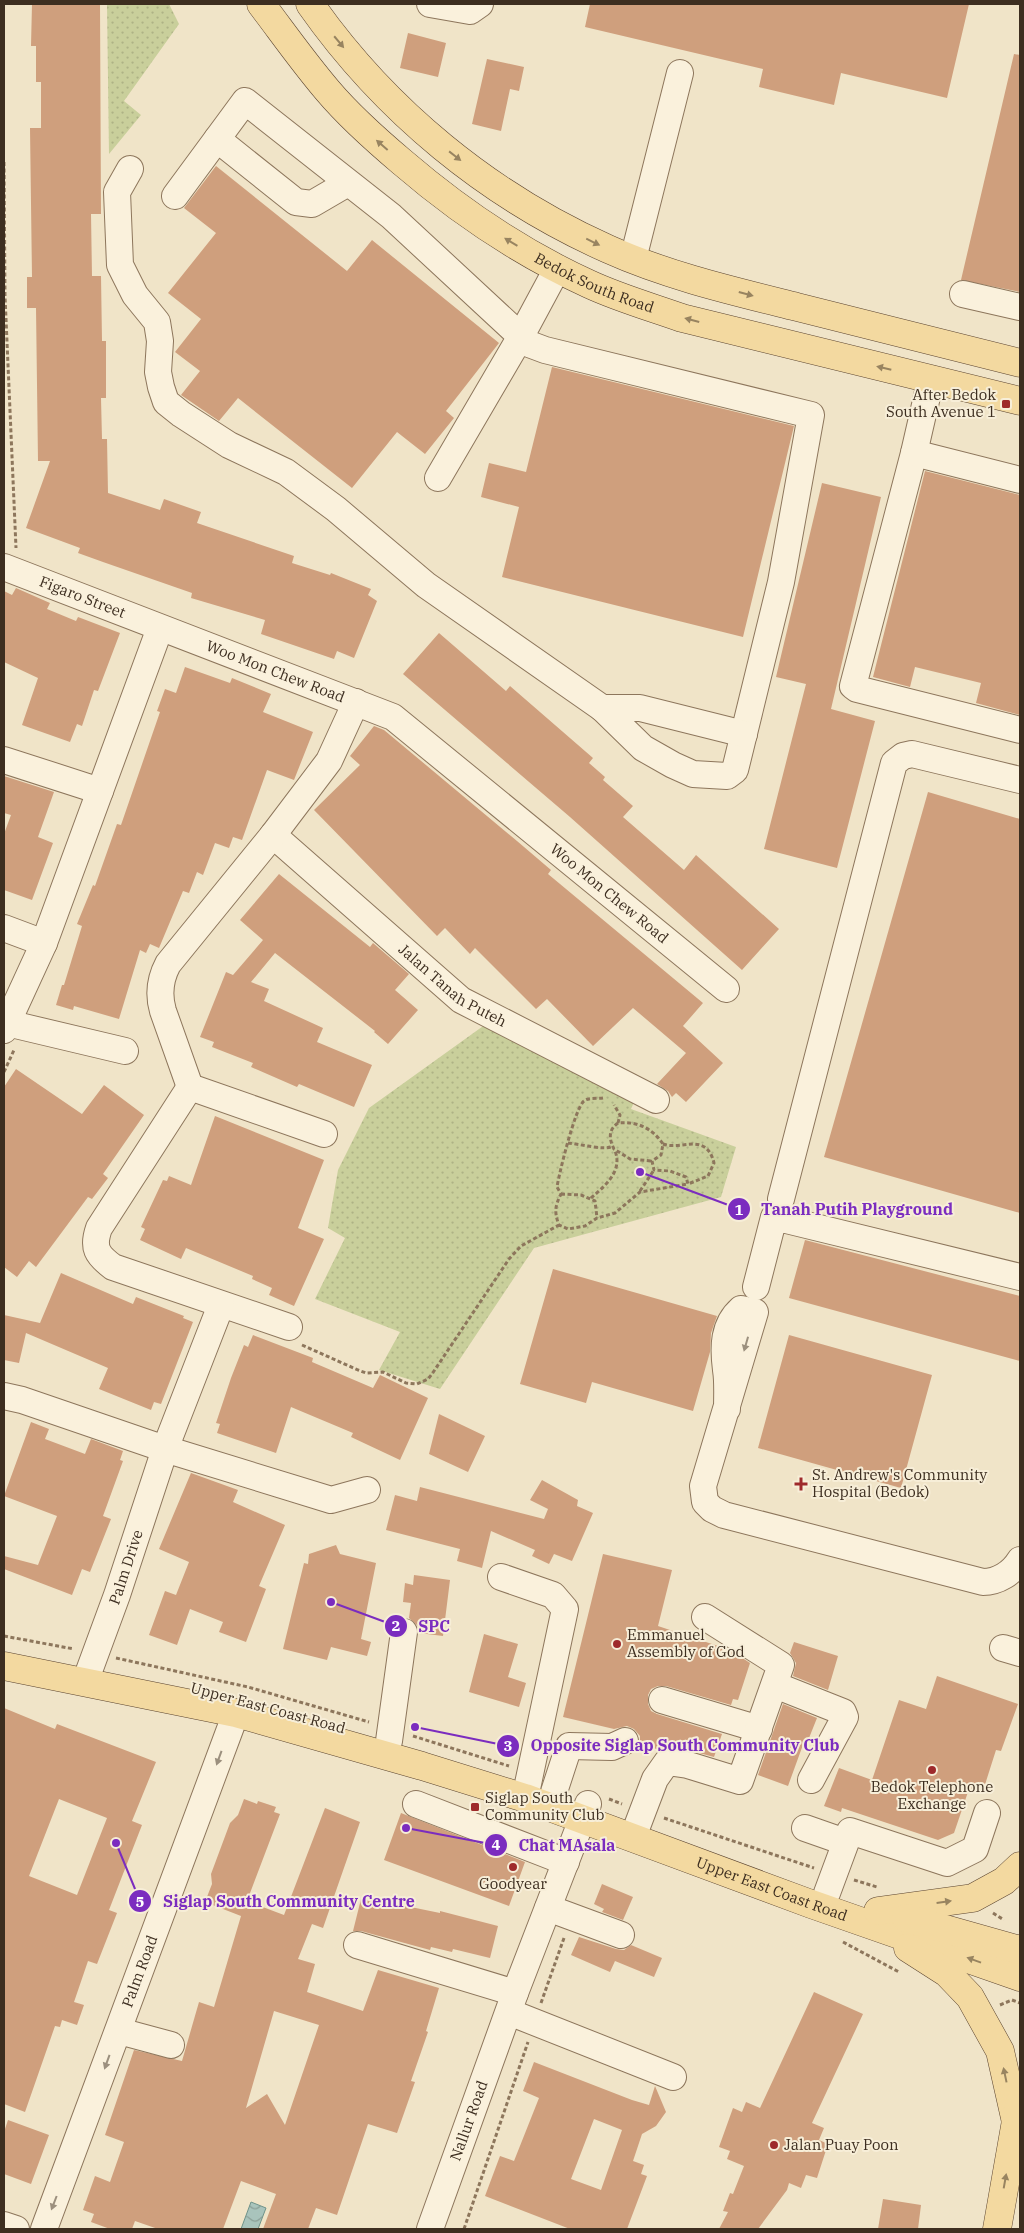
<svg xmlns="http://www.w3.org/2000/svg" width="1024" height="2233" font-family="'IBM Plex Serif',serif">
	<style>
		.grass { fill: url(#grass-dots) }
		.water { fill: url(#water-waves); stroke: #6f938a }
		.building { fill: #cf9f7d; fill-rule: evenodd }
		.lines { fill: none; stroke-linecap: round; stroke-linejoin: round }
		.minor-casing { stroke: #8d765c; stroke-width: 28 }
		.major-casing { stroke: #5b4430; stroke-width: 29 }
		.path { stroke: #8d765c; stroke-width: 3; stroke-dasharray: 4 2.5; stroke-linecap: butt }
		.minor { stroke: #faf1dc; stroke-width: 26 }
		.major { stroke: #f3d9a0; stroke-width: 28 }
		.oneway { fill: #988460 }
		.oneway2 { fill: #9c907e }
		.poi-dot { fill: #9e2a2b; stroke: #f7eed8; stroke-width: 2 }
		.labels { text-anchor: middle; stroke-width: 4; stroke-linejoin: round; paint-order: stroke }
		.street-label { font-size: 15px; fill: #3d2e20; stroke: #f7eed8 }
		.poi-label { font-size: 15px; fill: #3d2e20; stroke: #f7eed8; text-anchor: start }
		.leader { fill: none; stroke: #7b2cbf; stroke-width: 2 }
		.callout-dot { fill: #7b2cbf; stroke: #f7eed8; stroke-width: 2 }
		.mark-label { font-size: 15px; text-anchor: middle; font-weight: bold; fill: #fff }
		.callout-label { font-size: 16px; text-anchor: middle; font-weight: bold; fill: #7b2cbf; stroke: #f7eed8; stroke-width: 4; stroke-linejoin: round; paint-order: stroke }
	</style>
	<defs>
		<pattern id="grass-dots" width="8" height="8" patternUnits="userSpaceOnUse" patternTransform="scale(1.25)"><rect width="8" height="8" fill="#c9cf9b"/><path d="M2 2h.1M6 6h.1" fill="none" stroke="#aeb285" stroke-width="1.8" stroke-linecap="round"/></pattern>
		<pattern id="water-waves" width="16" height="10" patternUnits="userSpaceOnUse" patternTransform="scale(1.25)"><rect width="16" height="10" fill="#a9c4bc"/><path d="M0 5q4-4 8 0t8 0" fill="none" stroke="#8ba098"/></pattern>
	</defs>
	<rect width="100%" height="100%" fill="#f0e4c8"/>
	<path class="grass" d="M107 4H169L179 24 124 101 141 115 109 154Z
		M486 1024 635 1100 631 1109 736 1147 721 1197 534 1248 440 1389 379 1370 400 1332 315 1299 345 1238 328 1228 338 1170 369 1108Z"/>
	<path class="water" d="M251 2202 266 2208 258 2229H241Z"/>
	<path class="building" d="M32 4H100L101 214H91L92 276H101L102 341H106V398H101L102 439H107L108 493 160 510 164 499 201 512 197 523 294 556 292 563 330 575 331 573 371 589 368 595 377 601 354 658 337 651 334 659 261 634 265 620 191 598 192 593 103 562 78 553 80 548 26 528 50 461H38L36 308H27V277H32L30 128H41V82H36V46H31Z
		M590 4H969L947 98 841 73 834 105 759 87 763 69 585 27Z
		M408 33 446 43 438 77 400 68Z
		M1014 54 1020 55V292L961 280Z
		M487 59 524 67 519 91 510 89 501 131 472 124Z
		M216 166 347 271 372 240 499 343 446 411 454 418 425 454 397 432 352 488 238 398 219 421 181 395 200 371 175 352 201 319 168 293 216 233 184 208Z
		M552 367 794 426 743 637 502 577 519 507 481 497 489 463 526 472Z
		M925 471 1020 495V715L976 703 981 683 915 667 910 687 873 677Z
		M822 483 881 497 831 709 875 721 837 868 764 849 806 684 776 677Z
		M16 588 50 603 47 609 76 621 78 617 120 633 98 691 94 690 82 726 77 724 70 742 22 725 38 678 4 662V591L12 595Z
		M439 633 506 691 510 686 593 758 589 763 605 777 603 780 633 806 623 817 684 870 696 855 779 929 742 970 570 817 403 674Z
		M185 667 230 683 232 678 271 694 263 712 313 732 294 780 267 770 242 840 233 837 229 848 215 843 203 875 197 872 189 893 183 891 159 948 150 944 146 953 140 950 119 1019 74 1006 73 1010 56 1005 62 985H64L82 926 77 924 93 885 95 886 117 824 121 825 160 712 157 711 165 689 176 693Z
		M374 726 384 730 517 841 551 870 548 874 703 1003 683 1026 723 1063 686 1102 676 1093 672 1097 668 1091 657 1084 686 1053 633 1008 593 1046 547 999 536 1009 475 948 470 954 445 928 437 936 314 810 360 765 350 756Z
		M4 776 54 792 38 837 53 843 32 900 4 890V834L11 815 4 813Z
		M928 792 1020 819V1213L824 1157Z
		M279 874 370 947 373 943 409 974 395 990 418 1010 388 1044 374 1032 375 1031 275 953 251 982 269 989 264 1001 323 1028 317 1042 372 1065 354 1107 299 1084 297 1087 251 1067 253 1063 212 1047 214 1042 200 1037 226 972 233 975 263 940 240 920Z
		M16 1069 82 1114 104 1085 144 1115 103 1174 108 1178 92 1199 88 1197 36 1267 29 1261 17 1277 4 1267V1087Z
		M215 1116 324 1160 298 1228 324 1239 294 1306 269 1295 272 1288 252 1279 253 1276 186 1248 181 1259 140 1240 145 1229 141 1227 163 1180 167 1181 169 1176 191 1185Z
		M805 1240 1020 1296V1361L789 1298Z
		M553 1269 717 1316 711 1333 710 1352 693 1411 592 1382 586 1403 520 1384Z
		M61 1273 133 1304 136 1297 184 1316 183 1318 193 1322 161 1404 154 1402 151 1410 99 1389 108 1368 26 1333 19 1363 4 1360V1315L40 1323Z
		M253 1335 313 1358 312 1362 373 1388 380 1375 428 1398 400 1460 351 1437 353 1433 291 1407 276 1453 217 1433 220 1424 216 1423 231 1378 244 1345 248 1347Z
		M789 1335 932 1375 901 1488 758 1448Z
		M439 1414 485 1436 468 1472 429 1454Z
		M31 1422 49 1429 45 1439 85 1454 91 1439 123 1451 120 1460 123 1461 103 1516 111 1519 90 1572 82 1569 72 1595 4 1569V1556L38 1565 57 1516 4 1496Z
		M191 1473 238 1490 233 1502 285 1525 259 1586 266 1589 246 1642 219 1632 223 1622 190 1609 177 1645 149 1635 165 1591 176 1595 189 1562 159 1549Z
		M542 1480 578 1500 577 1506 593 1513 572 1561 554 1554 549 1564 532 1556 535 1550 491 1531 482 1568 457 1561 460 1549 386 1530 395 1495 417 1501 420 1487 544 1519 548 1509 530 1500Z
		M336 1545 340 1554 376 1563 361 1639 371 1642 367 1656 331 1647 327 1660 283 1649 304 1563 308 1564 309 1554Z
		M603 1554 672 1570 658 1626 730 1650 750 1663 738 1700 733 1699 731 1705 666 1686H658L651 1689 648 1695V1704L651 1711 657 1714 722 1734 714 1757 692 1751 669 1747 659 1750 640 1743V1736L634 1729 627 1726 614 1729 563 1717Z
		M414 1575 450 1580 443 1636 419 1633 418 1626 409 1618 411 1603 403 1602 405 1583 413 1585Z
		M484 1634 518 1644 508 1677 526 1683 519 1707 469 1692Z
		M794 1642 838 1656 828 1690 793 1676 796 1663 790 1653Z
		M937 1676 1018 1704 1001 1751 996 1750 982 1794 969 1789 954 1833 938 1840 842 1808 841 1812 824 1806 839 1768 872 1780 899 1700 926 1709Z
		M783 1704 817 1718 807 1743 804 1742 788 1786 758 1775Z
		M4 1708 55 1729 57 1724 156 1762 132 1821 142 1825 109 1910 117 1913 97 1964 88 1961 74 2002 84 2005 77 2025 62 2020 60 2027 55 2026 25 2112 4 2104ZM59 1799 107 1818 77 1895 29 1876Z
		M244 1799 257 1804 258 1801 276 1807 274 1812 280 1814 247 1901 284 1915 325 1808 360 1822 323 1928 312 1924 298 1959 315 1964 307 1992 363 2011 378 1970 439 1988 426 2031 428 2032 411 2081 415 2082 397 2133 368 2124 337 2215 316 2208 308 2229H263L276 2194 241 2181 223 2229H158L135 2221 132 2229H110L91 2222 94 2214 83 2210 95 2176 110 2182 124 2142 105 2135 134 2050 182 2061 199 2002 214 2007 241 1916 205 1902 212 1884 211 1874 230 1823 238 1815ZM274 2011 319 2025 285 2125 267 2094 246 2108Z
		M401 1813 525 1862 509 1906 384 1860Z
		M602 1884 633 1897 623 1920 602 1912 604 1909 594 1904Z
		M361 1899 381 1904V1902L400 1907 401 1905 440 1913V1911L498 1926 490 1958 453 1949 452 1952 431 1947 430 1950 361 1931H353Z
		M579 1937 616 1949 624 1950 631 1945 662 1958 654 1977 615 1961 610 1972 571 1955Z
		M814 1992 863 2014 812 2123 824 2128 819 2140 828 2144 817 2178 806 2175 801 2188 789 2183 787 2190 758 2229H719L728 2212 723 2211 730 2193 733 2194 744 2166 727 2159 730 2151 719 2147 733 2108 742 2112 746 2102 760 2108Z
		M534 2062 632 2100 649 2105 655 2086 666 2112 656 2126 642 2134 633 2161 644 2165 641 2174 647 2176 627 2229H570L485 2196 500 2156 514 2161 539 2098 523 2091ZM594 2119 622 2130 601 2190 571 2179Z
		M8 2120 49 2135 31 2184 4 2174V2132Z
		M883 2199 921 2205 918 2229H878Z"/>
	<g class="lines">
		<defs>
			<g id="minor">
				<path d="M430 4 470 11 480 4"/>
				<path d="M217 139 296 202 312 204 348 183"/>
				<path d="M130 169 117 192 120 265 135 295 157 322 160 341 158 372 161 387 166 402 181 414 229 445 286 472 336 509 426 585 602 708 643 748 673 765 693 774 727 776 735 770 781 582 811 415 545 350 529 344 391 216 245 101 175 196"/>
				<path d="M633 259 680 73"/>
				<path d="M963 294 1020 307"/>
				<path d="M931 379 914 453 853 686 857 689 1020 730"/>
				<path d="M914 453 1020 480"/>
				<path d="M438 478 521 336 557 269"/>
				<path id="s1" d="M4 567 393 717 726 989"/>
				<path d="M602 708H640L744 734"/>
				<path d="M4 760 100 791"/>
				<path id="s2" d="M273 835 461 1000 656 1100"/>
				<path d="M4 928 44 943"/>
				<path d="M7 1023 125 1051"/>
				<path d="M4 1030 44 943 160 628"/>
				<path d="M190 1087 99 1228C92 1248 97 1255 113 1267L289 1327"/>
				<path d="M324 1134 190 1087 163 1011C158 994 160 979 168 964L273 835 329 761 356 702"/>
				<path d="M781 1199 894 763 903 756 912 754 1020 780"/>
				<path d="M756 1287 774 1217 1020 1277"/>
				<path d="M4 1396 22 1400 165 1449 331 1500 367 1490"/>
				<path d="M727 1409C727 1396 728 1382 726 1370 723 1347 723 1325 741 1309L755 1312 703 1486 705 1502 712 1509 724 1515 983 1582C998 1582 1012 1573 1020 1560"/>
				<path d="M501 1577 553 1595 565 1609 525 1798"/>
				<path d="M1003 1648 1020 1653"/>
				<path id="s3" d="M85 1682 117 1595 165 1449 221 1305"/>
				<path d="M775 1685 843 1712 845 1717 811 1780"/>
				<path d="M662 1700 759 1729"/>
				<path d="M389 1741 404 1632"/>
				<path d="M554 1792 569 1746 612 1747 625 1741"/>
				<path d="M416 1804 566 1862"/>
				<path d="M805 1828 845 1842"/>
				<path d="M633 1837 655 1779 667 1762 688 1765 740 1781 781 1665 705 1617"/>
				<path d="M827 1893 850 1831 947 1863 975 1849 987 1813"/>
				<path d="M548 1908 621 1935"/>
				<path d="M357 1945 515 1993"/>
				<path d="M509 2012 673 2077"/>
				<path d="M119 2031 171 2045"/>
				<path d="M4 2225 16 2229"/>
				<path id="s4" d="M44 2229 236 1713"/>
				<path id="s5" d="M430 2229 515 1993 588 1804"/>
			</g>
			<g id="major">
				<path id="s6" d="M261 4C283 33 304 63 328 91 350 117 376 140 402 162 459 211 521 253 589 284 619 298 651 307 682 318L1020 401"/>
				<path d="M310 4C385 111 489 196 608 249 668 276 733 291 797 307 871 326 946 344 1020 363"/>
				<path id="s7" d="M4 1666 236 1713 422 1766 525 1798 811 1904 1020 1977"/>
				<path d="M878 1911 973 1898 1004 1881 1020 1866"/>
				<path d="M906 1918 1020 1950"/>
				<path d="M908 1948 947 1973 970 1997 1000 2051 1016 2122"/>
				<path d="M997 2229 1019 2104"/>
			</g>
		</defs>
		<use href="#minor" class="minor-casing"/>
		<use href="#major" class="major-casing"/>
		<path class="path" d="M4 162 5 296 16 548
			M4 1072 14 1050
			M603 1098C597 1099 589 1097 584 1101 575 1108 559 1174 557 1187L561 1194C555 1206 554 1212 559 1225L568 1229 585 1226 597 1218 615 1213 640 1192 688 1184 686 1177 670 1171 654 1170 652 1161 661 1155 663 1144C652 1128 637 1121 618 1123L620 1115 614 1105
			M618 1123C608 1130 609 1139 614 1149L630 1159 652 1161
			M568 1143C580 1144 606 1151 613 1146
			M663 1144C681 1151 706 1131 714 1163L708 1176 688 1184
			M640 1191 654 1170
			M561 1194 581 1195 595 1201 597 1218
			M591 1198C605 1186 623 1171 615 1151
			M302 1345 358 1370 366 1373 383 1372 406 1383 417 1384 428 1379 432 1374 509 1259 521 1246 559 1225
			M4 1636 74 1649
			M116 1658 248 1687 369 1722
			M413 1736 509 1766
			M609 1799 622 1804
			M664 1818 814 1868
			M854 1880 877 1887
			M993 1913 1004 1920
			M843 1942 899 1972
			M541 2003 564 1938
			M1000 2005 1012 2000 1020 2003
			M464 2229 528 2042"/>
		<use href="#minor" class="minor"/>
		<use href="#major" class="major"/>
	</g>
	<defs><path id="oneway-solid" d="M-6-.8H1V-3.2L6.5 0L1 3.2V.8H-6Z" transform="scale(1.25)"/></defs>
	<g class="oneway">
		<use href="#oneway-solid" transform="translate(339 42) rotate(50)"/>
		<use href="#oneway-solid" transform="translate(382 145) rotate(-139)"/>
		<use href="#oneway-solid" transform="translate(455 156) rotate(38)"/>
		<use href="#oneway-solid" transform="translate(511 242) rotate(-149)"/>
		<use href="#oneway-solid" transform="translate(593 242) rotate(26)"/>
		<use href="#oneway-solid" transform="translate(746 294) rotate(15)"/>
		<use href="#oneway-solid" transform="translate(692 320) rotate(-165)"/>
		<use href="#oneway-solid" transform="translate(884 368) rotate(-167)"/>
		<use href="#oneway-solid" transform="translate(944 1902) rotate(-8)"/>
		<use href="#oneway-solid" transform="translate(974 1960) rotate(-160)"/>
		<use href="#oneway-solid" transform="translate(1005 2075) rotate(-102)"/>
		<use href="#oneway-solid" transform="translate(1005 2181) rotate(-80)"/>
	</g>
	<g class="oneway2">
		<use href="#oneway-solid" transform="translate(746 1344) rotate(106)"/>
		<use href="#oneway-solid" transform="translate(219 1758) rotate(110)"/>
		<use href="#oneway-solid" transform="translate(107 2062) rotate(110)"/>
		<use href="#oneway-solid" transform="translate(54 2203) rotate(111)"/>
	</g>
	<g class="poi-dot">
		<rect x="1001" y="399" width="10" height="10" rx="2.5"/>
		<path d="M798.5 1476.5h5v5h5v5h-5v5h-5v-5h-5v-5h5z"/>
		<circle cx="617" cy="1644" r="5"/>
		<circle cx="932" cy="1770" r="5"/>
		<rect x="470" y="1802" width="10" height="10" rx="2.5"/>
		<circle cx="513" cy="1867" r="5"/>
		<circle cx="774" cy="2145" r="5"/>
	</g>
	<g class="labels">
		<g class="street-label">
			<text dy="5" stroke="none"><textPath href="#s6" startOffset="441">Bedok South Road</textPath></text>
			<text dy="5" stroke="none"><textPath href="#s1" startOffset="84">Figaro Street</textPath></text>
			<text dy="5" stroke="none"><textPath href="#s1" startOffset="291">Woo Mon Chew Road</textPath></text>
			<text dy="5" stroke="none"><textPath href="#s1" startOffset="696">Woo Mon Chew Road</textPath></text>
			<text dy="5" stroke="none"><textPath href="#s2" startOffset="235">Jalan Tanah Puteh</textPath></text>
			<text dy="5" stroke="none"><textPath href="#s3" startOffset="122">Palm Drive</textPath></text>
			<text transform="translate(268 1708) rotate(15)" y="5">Upper East Coast Road</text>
			<text dy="5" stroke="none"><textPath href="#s7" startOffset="801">Upper East Coast Road</textPath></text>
			<text dy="5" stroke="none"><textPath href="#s4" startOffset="275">Palm Road</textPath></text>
			<text dy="5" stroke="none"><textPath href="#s5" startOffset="115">Nallur Road</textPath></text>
		</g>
		<g class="poi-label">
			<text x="996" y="400" text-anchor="end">After Bedok<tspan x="996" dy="17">South Avenue 1</tspan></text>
			<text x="812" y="1480">St. Andrew's Community<tspan x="812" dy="17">Hospital (Bedok)</tspan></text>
			<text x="627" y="1640">Emmanuel<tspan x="627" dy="17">Assembly of God</tspan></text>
			<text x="932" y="1792" text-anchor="middle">Bedok Telephone<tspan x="932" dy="17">Exchange</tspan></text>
			<text x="485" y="1803">Siglap South<tspan x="485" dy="17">Community Club</tspan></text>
			<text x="513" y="1889" text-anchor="middle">Goodyear</text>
			<text x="784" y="2150">Jalan Puay Poon</text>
		</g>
	</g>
	<path class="leader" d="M640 1172L739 1209M331 1602L396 1626M415 1727L508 1746M406 1828L496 1845M116 1843L140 1901"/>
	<g class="callout-dot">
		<circle cx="640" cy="1172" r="5"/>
		<circle cx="331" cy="1602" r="5"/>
		<circle cx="415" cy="1727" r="5"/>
		<circle cx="406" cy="1828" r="5"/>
		<circle cx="116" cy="1843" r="5"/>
		<circle cx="739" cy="1209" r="12"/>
		<circle cx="396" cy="1626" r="12"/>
		<circle cx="508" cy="1746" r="12"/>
		<circle cx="496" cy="1845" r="12"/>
		<circle cx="140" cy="1901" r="12"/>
	</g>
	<g class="mark-label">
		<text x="739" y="1215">1</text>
		<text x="396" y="1631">2</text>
		<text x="508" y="1751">3</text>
		<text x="496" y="1850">4</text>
		<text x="140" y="1907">5</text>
	</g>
	<g class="callout-label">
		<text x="857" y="1215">Tanah Putih Playground</text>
		<text x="434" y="1632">SPC</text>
		<text x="685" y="1751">Opposite Siglap South Community Club</text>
		<text x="567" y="1851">Chat MAsala</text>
		<text x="289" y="1907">Siglap South Community Centre</text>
	</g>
	<rect width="1024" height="2233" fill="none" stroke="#3d2e20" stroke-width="10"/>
</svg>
